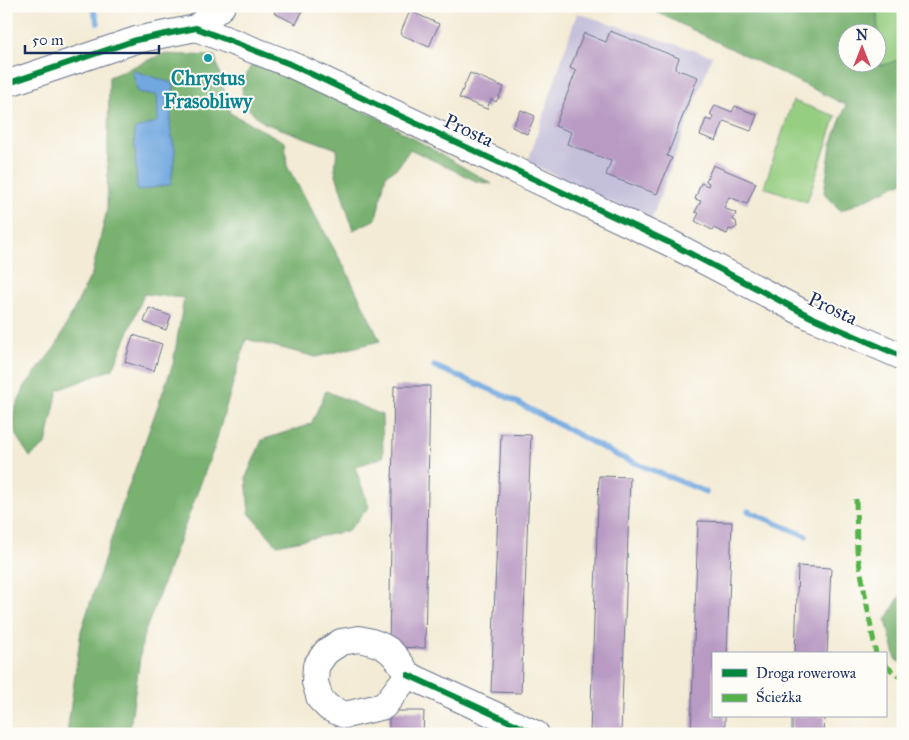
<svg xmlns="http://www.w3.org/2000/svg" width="909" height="740" font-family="'IM FELL Great Primer',serif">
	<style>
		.industrial { fill: #c5c0da }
		.green { fill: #96ce81; stroke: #587e70 }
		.forest { fill: #78b16f; stroke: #4a7066; fill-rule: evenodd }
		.water { fill: #72a8e0; stroke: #466c9f }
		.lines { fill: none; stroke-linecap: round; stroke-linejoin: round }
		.stream { stroke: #72a8e0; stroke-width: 5.5 }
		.building { fill: #b89ac3 }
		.minor-casing { stroke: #677188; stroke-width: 28 }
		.minor { stroke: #fff; stroke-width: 26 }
		.quiet { stroke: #55b248; stroke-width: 5; stroke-dasharray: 10 5; stroke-linecap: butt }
		.cycleway-casing { stroke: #fdfcf7; stroke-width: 9 }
		.cycleway { stroke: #00873e; stroke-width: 6 }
		.culture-dot { fill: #0f9aa8; stroke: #fdfcf7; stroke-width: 2 }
		.labels { text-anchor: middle; stroke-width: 4; stroke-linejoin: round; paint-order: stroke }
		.culture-label { font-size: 20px; font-weight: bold; fill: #0d838f; stroke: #fdfcf7 }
		.street-label { font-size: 20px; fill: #1b2f5e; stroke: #fdfcf7 }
	</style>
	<rect width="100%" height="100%" fill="#fdfcf7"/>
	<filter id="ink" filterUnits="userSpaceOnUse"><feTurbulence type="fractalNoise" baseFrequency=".02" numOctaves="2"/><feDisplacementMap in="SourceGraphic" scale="10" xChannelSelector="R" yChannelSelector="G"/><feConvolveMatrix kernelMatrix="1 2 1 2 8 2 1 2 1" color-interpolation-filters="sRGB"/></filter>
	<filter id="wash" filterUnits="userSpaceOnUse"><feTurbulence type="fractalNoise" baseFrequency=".0096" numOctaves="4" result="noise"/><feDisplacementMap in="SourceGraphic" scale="20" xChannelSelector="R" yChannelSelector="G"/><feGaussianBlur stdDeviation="1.12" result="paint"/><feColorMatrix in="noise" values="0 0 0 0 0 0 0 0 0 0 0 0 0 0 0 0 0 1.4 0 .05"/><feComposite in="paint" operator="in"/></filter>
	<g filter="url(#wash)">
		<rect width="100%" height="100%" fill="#f3ebd5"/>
		<path class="industrial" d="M577 13 712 56 651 221 528 162Z"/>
		<path class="green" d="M876 6H903V58L881 67Z
			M793 101 836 116 807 202 764 187Z"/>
		<path class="forest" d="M644 6H876L881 66 903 58V182L841 211 824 193 831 145 846 105ZM846 32H876V62H846Z
			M163 54 215 56 230 113 285 142 287 166 346 270 380 341 316 357 246 339 214 448 143 637 129 734H67L81 631 125 497 173 364 184 298 144 294 113 369 58 390 46 444 30 457 15 434 14 411 25 386 56 346 92 273 107 210 109 77Z
			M253 62 375 116 492 184 476 181 410 149 398 167 386 175 376 219 353 230 335 171 337 149 264 123 243 104 242 84Z
			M326 391 382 415 383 457 355 467 369 507 348 531 277 545 249 513 246 477 262 440 311 424Z
			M903 591V664L896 660 886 620Z"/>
		<path class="water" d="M132 70 174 84 170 127 175 150 171 184 137 191 134 130 158 121 157 95 138 92Z"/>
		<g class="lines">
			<path class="stream" d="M92 6 98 23
				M434 366 503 395 618 456 706 492
				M748 511 806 536"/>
		</g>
		<g id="blocks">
			<path class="building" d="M278 6H305L296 24 274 13Z
				M410 11 439 24 429 47 400 34Z
				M610 31 679 58 675 69 698 77 667 156 672 158 657 194 606 175 611 161 567 144 571 132 555 126 576 71 570 68 584 33 606 42Z
				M470 73 504 87 496 102 491 99 487 109 459 98Z
				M715 105 732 112 735 106 757 115 751 131 724 121 716 141 700 135 706 119 712 121 713 117 710 115Z
				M521 110 535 116 527 134 512 127Z
				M713 165 756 183 747 204 729 197 724 208 736 213 733 220 736 221 737 227 732 230 729 229 727 234 713 228 712 230 695 221 699 213 695 212 701 201 695 199 701 183 708 186 709 183 706 181Z
				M149 308 171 316 166 330 144 322Z
				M133 335 162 344 154 371 125 362Z
				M394 386H430L425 648 389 647Z
				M501 434 531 435 521 693 491 692Z
				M599 476 630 477 621 734H590Z
				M698 521 732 522 727 654H713V716H725V734H691Z
				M798 566 831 568 827 654H795Z
				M389 711H424L423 734H389Z
				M792 716H825L824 734H792Z"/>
		</g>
	</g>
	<g filter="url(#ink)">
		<use href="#blocks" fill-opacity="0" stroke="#677188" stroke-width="1"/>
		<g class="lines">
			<defs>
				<path id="minor" d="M196 28 222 6
					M6 84 136 40 196 28 290 64 670 243 811 317 903 357
					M359 639C386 644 394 651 408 675L384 706 345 715 329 708 320 699 315 682 316 666 326 652 341 642Z
					M408 675 536 734"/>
			</defs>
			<use href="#minor" class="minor-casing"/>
			<use href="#minor" class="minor"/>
			<path class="quiet" d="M856 499 857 551 876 654
				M885 665 903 680"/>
			<defs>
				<path id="cycleway" d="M6 84 136 40 196 28 290 64 670 243 811 317 903 357
					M408 675 536 734"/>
			</defs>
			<use href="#cycleway" class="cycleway-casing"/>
			<use href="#cycleway" class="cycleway"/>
		</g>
	</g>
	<circle class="culture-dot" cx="208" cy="58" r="5"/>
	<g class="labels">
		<g class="culture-label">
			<text x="208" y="85">Chrystus<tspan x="208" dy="23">Frasobliwy</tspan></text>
		</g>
		<g class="street-label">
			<text transform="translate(469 130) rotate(25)" y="7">Prosta</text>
			<text transform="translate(833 308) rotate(25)" y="7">Prosta</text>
		</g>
	</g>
	<rect width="909" height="740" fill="none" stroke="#fdfcf7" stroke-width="25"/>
	<rect x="712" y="652" width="175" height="65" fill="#fdfcf7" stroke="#a3aaba"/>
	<rect x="722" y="669" width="25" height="8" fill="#00873e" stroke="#a3aaba"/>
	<text x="756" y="678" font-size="15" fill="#1b2f5e">Droga rowerowa</text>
	<rect x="722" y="694" width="25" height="8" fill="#55b248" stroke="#a3aaba"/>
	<text x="756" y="702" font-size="15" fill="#1b2f5e">Ścieżka</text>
	<g transform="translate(862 48)"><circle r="24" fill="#fdfcf7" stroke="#a3aaba"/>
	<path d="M0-4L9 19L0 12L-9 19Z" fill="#d1495b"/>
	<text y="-8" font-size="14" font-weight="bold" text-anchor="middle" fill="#1b2f5e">N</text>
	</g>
	<path d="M25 45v8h134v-8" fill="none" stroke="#1b2f5e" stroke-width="2.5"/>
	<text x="32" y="45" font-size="15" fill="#1b2f5e" stroke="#fdfcf7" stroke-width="4" paint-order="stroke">50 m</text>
</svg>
